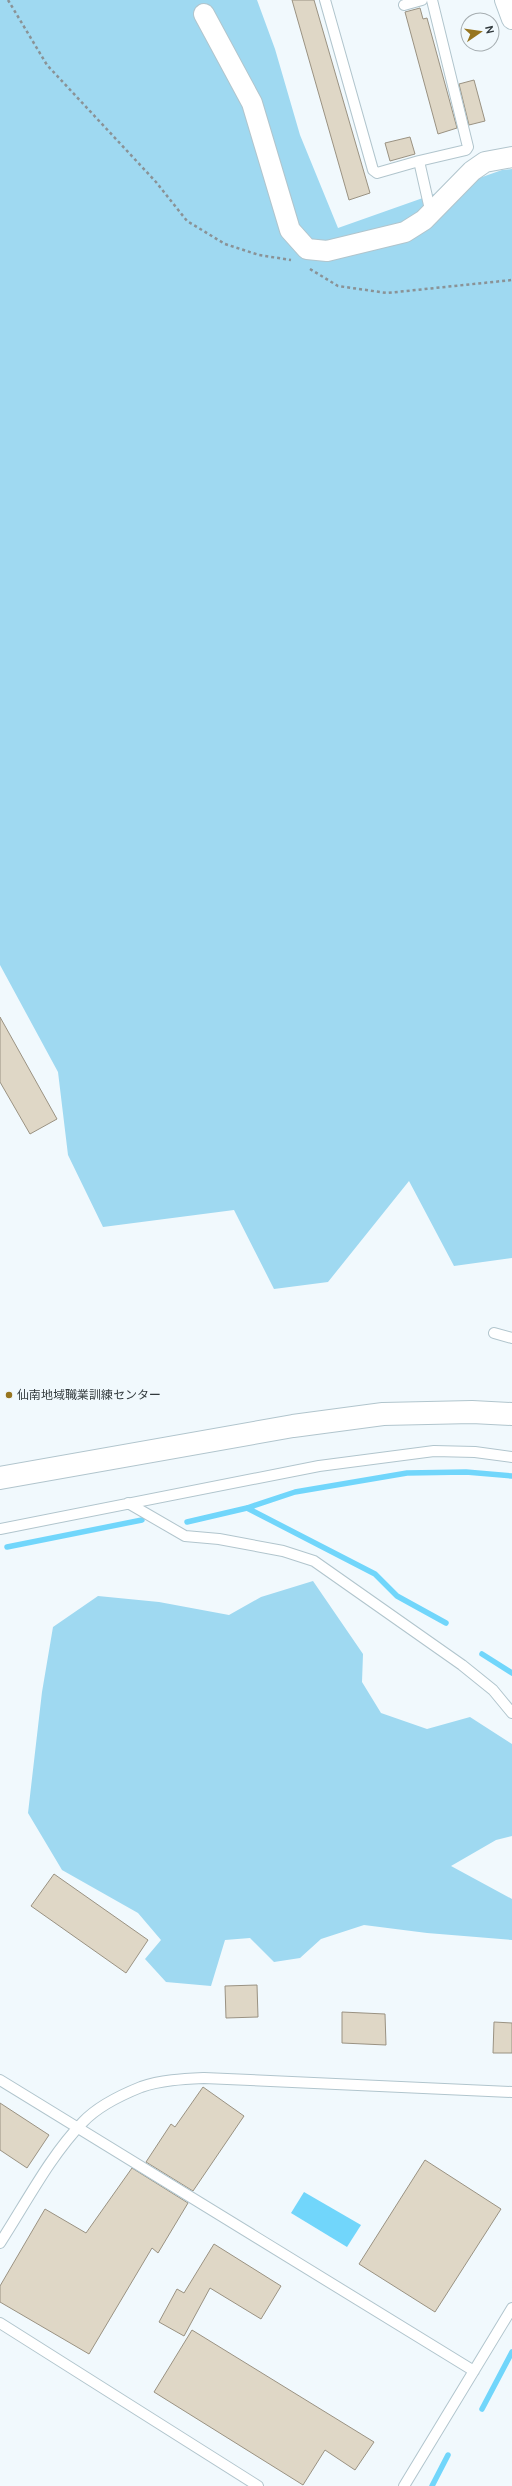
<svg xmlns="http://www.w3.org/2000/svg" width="512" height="2486" font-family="Cabin,'Noto Sans JP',sans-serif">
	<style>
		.green { fill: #9fd9f1 }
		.water { fill: #71d6fb }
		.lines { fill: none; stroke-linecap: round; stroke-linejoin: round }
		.stream { stroke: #71d6fb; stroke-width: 5.5 }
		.building { fill: #dfd7c6; stroke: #9a9282 }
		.service-casing { stroke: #b1c5cd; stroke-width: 12 }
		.minor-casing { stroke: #b1c5cd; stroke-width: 22 }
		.tertiary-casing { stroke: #b1c5cd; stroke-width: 24 }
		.path { stroke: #8a9296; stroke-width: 2.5; stroke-dasharray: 3 3; stroke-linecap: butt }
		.service { stroke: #fff; stroke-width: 10 }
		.minor { stroke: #fff; stroke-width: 20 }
		.tertiary { stroke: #fff; stroke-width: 22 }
		.poi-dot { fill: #97751f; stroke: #f1f9fd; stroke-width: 1.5 }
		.labels { text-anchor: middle; stroke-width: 3.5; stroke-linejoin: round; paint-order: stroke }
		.poi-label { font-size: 12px; fill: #323a3d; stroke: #f1f9fd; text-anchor: start }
	</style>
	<rect width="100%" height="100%" fill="#f1f9fd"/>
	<path class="green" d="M0 0H257L275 49 300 135 338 228 502 170 512 169V1258L454 1266 409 1181 328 1282 274 1289 234 1210 103 1227 68 1155 58 1072 0 965Z
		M313 1581 363 1654 362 1682 381 1713 427 1729 470 1717 512 1744V1836L496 1840 451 1866 512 1899V1940L427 1933 364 1925 321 1939 300 1958 274 1962 250 1938 225 1940 211 1986 166 1982 145 1959 161 1940 138 1913 62 1870 28 1813 42 1692 53 1627 98 1596 159 1602 229 1615 261 1597Z"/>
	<path class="water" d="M304 2192 361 2225 347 2247 291 2213Z"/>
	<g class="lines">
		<path class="stream" d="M247 1508 375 1574 397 1596 446 1623
			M187 1522 247 1508 295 1492 407 1473 466 1472 512 1476
			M7 1547 142 1520
			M482 1654 512 1673
			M482 2409 512 2352
			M432 2486 448 2455"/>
	</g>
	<path class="building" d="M292 0H314L370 193 349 200Z
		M420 8 423 19 427 18 457 128 438 134 405 12Z
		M474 80 485 121 469 125 459 84Z
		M410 137 415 154 390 161 385 143Z
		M0 1017 57 1119 30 1134 0 1082Z
		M54 1874 148 1940 126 1973 31 1906Z
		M257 1985 258 2017 226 2018 225 1986Z
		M342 2012 385 2014 386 2045 342 2043Z
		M494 2022 512 2023V2053H493Z
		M203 2087 244 2116 193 2191 146 2162 171 2124 175 2127Z
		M0 2103 49 2135 27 2168 0 2150Z
		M425 2160 501 2209 435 2312 359 2264Z
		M132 2168 188 2203 158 2253 152 2248 89 2354 0 2302V2286L45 2209 86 2233Z
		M214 2244 281 2286 261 2319 210 2288 184 2336 159 2322 177 2289 184 2293Z
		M192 2330 374 2442 355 2470 325 2450 303 2485 154 2392Z"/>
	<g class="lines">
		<defs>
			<path id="service" d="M325 0 373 170 377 173 419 161 431 214
				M404 5 422 0
				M419 161 466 150 468 147 432 0
				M494 1333 512 1338
				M128 1503 185 1536 219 1539 283 1551 314 1561 462 1665 493 1690 512 1713
				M0 1529 319 1466 434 1451 475 1452 512 1457
				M0 2080 474 2371
				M0 2243C26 2203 50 2156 83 2122 98 2106 121 2095 141 2087 161 2080 183 2079 204 2078L512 2092
				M0 2323 258 2486
				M404 2486 512 2308"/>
			<path id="minor" d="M505 0 512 19
				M204 14 252 103 290 230 307 249 327 251 405 232 424 220 472 171 485 162 512 157"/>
			<path id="tertiary" d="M0 1478 293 1426 383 1414 472 1412 512 1414"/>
		</defs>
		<use href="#service" class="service-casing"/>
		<use href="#minor" class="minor-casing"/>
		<use href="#tertiary" class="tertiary-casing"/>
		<path class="path" d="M8 0 47 65 156 182 187 221 225 244 259 255 291 260
			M310 269 338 286 387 293 512 280"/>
		<use href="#service" class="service"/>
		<use href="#minor" class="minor"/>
		<use href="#tertiary" class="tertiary"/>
	</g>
	<circle class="poi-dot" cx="9" cy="1395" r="4"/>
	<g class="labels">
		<g class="poi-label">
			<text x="17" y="1399">仙南地域職業訓練センター</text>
		</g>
	</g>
	<g transform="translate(480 32) rotate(77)"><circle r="19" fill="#f1f9fd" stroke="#a5adb0"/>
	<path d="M0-3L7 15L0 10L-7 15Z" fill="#97751f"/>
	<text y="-6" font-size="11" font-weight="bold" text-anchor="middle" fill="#323a3d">N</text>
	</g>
</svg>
